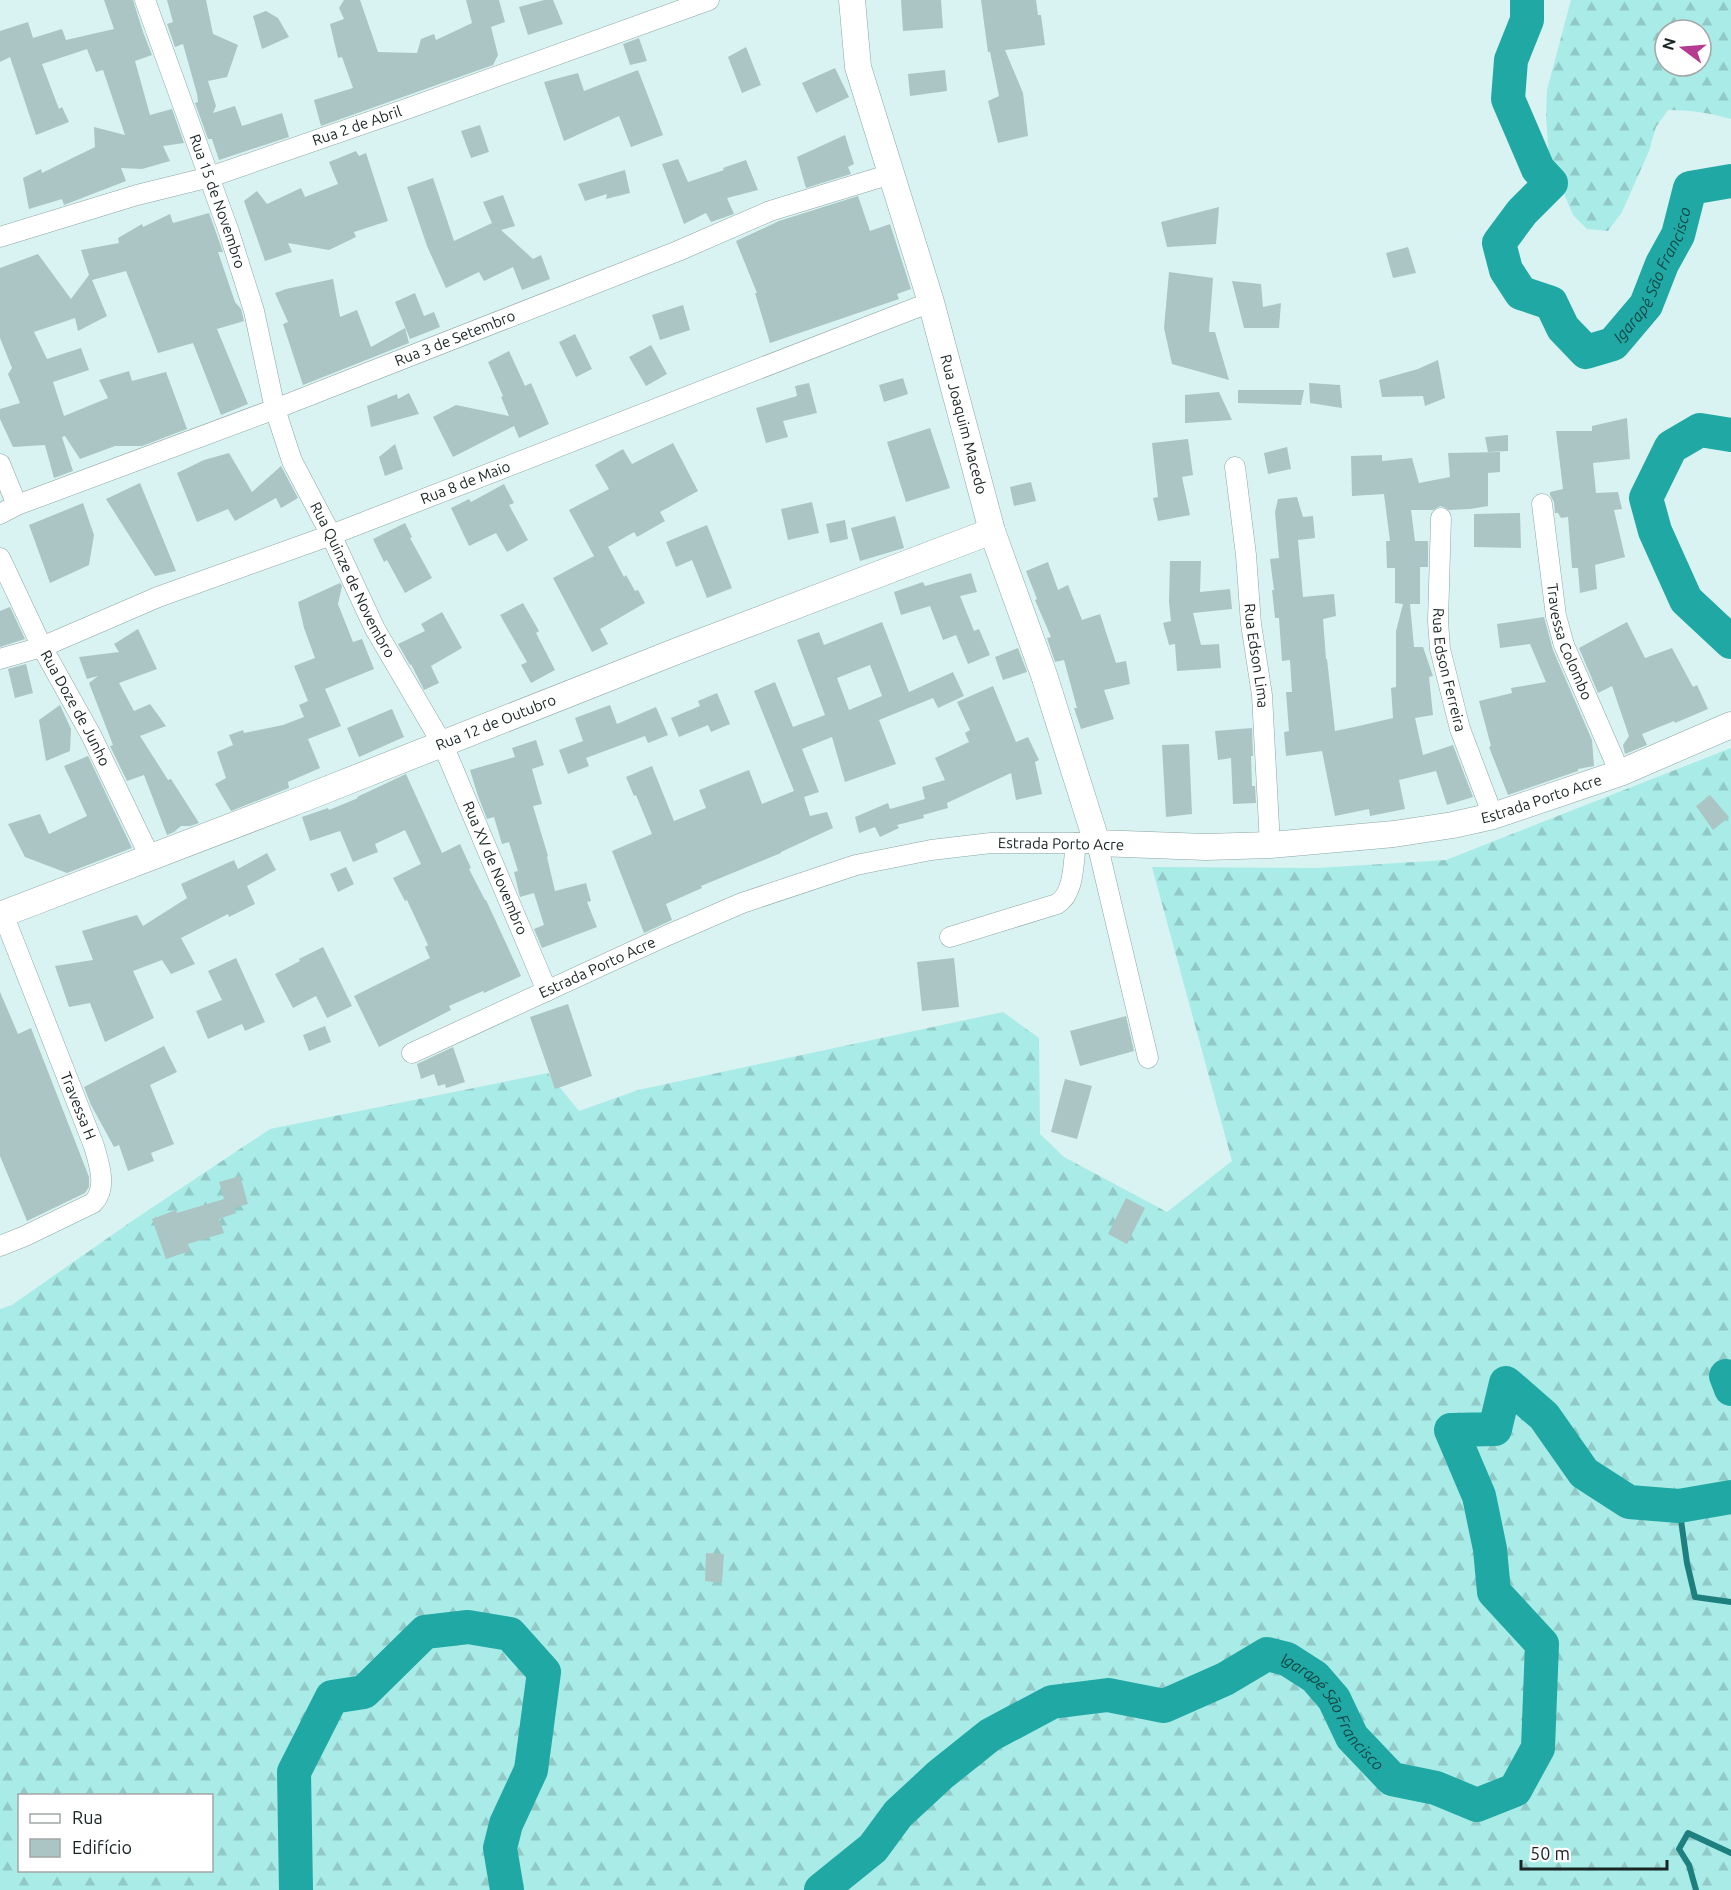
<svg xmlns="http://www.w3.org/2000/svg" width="1731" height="1890" font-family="Ubuntu,sans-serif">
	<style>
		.forest { fill: url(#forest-firs); fill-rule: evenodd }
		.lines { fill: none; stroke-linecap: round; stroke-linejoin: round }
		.stream { stroke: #1e807e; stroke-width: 6 }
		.river { stroke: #1fa8a4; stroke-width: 34 }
		.building { fill: #abc5c4; fill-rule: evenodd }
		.minor-casing { stroke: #8da6a5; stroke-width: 21 }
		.tertiary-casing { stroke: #8da6a5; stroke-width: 27 }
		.minor { stroke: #fff; stroke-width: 20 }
		.tertiary { stroke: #fff; stroke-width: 26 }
		.labels { text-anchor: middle; stroke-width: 6; stroke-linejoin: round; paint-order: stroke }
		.street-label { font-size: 15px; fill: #1a2424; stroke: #fff }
		.water-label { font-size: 16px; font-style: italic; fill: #104745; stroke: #fff }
	</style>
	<defs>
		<pattern id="forest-firs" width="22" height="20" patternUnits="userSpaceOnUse" patternTransform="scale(1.5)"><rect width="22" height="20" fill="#a9ebe7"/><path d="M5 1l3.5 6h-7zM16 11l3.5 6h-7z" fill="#91c9c6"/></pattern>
	</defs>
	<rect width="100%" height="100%" fill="#d8f3f1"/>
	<path class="forest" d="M1571 0H1731V119C1710 113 1690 110 1668 110L1656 127 1649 151 1622 212 1608 231 1587 229 1573 215 1549 158 1546 115 1547 90ZM1665 30H1701V66H1665Z
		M1731 748V1890H0V1309L12 1305 135 1219 270 1129 548 1073 579 1111 638 1090 1003 1012 1039 1038 1040 1134 1064 1157 1167 1212 1232 1161 1152 867 1318 868 1446 860ZM20 1796H212V1870H20Z"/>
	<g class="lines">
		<path class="stream" d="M1679 1506 1687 1563 1695 1597 1731 1602
			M1696 1890 1689 1865 1679 1849 1688 1833 1731 1853"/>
		<g class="river">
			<path id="s1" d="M1527 0V20L1511 60 1508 99 1538 169 1551 183 1522 212 1499 243 1506 270 1521 293 1551 303 1563 328 1586 352 1613 344 1646 305 1662 264 1678 235 1690 188 1731 181"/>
			<path d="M1731 435 1700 430 1671 447 1646 498 1655 531 1686 600 1731 642"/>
			<path d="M1731 1381 1726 1376 1731 1389"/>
			<path d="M296 1890 294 1772 332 1697 364 1692 425 1632 468 1627 510 1634 544 1672 531 1770 506 1824 500 1848 507 1890"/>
			<path id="s2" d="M821 1890 873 1848 898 1814 940 1775 990 1735 1052 1702 1108 1695 1164 1706 1225 1679 1267 1654 1287 1659 1315 1677 1334 1699 1352 1737 1392 1779 1436 1788 1477 1805 1515 1790 1538 1748 1542 1644 1494 1592 1490 1549 1479 1496 1451 1430 1495 1429 1506 1383 1544 1416 1584 1473 1629 1502 1679 1506 1731 1497"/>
		</g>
	</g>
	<path class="building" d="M104 0H133L143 32 152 55 135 61 150 115 172 109 184 143 163 146 170 161 142 169 121 168 126 181 64 205 62 199 29 209 23 178 41 169 42 173 95 147 94 127 125 135 103 70 96 72 87 49 42 64 59 109 62 107 69 122 36 135 10 57 0 62V31L28 22 33 38 62 29 66 40 114 29Z
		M167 0H206L213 34 238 45 227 77 208 81 216 106 213 113 235 106 242 126 282 113 289 137 219 160 212 139H208L195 103 198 102 197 94 183 44 175 47 167 24 173 22Z
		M344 0H360L378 52 417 53 421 39 434 34 436 40 472 23 466 0H499L505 22 491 27 498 55 493 65 321 126 314 100 353 88 342 57 338 58 330 24 344 19 339 8Z
		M544 0H553L563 24 528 35 519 7Z
		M901 0H941L943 28 903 31Z
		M981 0H1036L1038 15H1041L1045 45 1005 50 1023 93 1028 136 998 143 988 101 999 96 990 52H988Z
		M266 11 278 18 289 37 262 49 253 16Z
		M639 38 647 61 630 65 623 44Z
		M746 47 761 85 742 93 728 57Z
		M835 68 849 97 816 113 802 83Z
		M638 70 663 135 631 147 619 116 564 141 544 82 578 73 584 91Z
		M945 70 947 91 910 96 908 74Z
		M480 125 489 152 471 158 461 131Z
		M845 135 854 164 848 167 851 174 806 188 797 157Z
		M356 151 359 156 366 153 388 221 354 232 356 237 329 250 288 243 292 252 265 261 244 201 257 191 267 204 301 188 305 197 338 184 329 162Z
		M678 159 688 182 724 170 723 168 746 160 758 190 727 198 734 214 711 222 706 213 684 224 662 164Z
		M625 170 630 193 606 199 607 194 585 201 578 184Z
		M433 178 454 241 492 223 483 202 503 195 515 226 501 230 533 259 541 255 550 279 522 290 513 267 484 281 479 272 446 288 427 246 407 187Z
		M858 196 870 231 890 224 911 289 897 294 899 299 770 343 755 293H757L736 241 779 221Z
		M1219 207 1216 244 1167 247 1161 222Z
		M209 213 223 252H218L235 302 241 309 244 321 217 329 248 404 221 415 193 343 158 353 126 271 92 280 107 316 78 331 75 318 34 332 47 359 81 348 89 370 53 382 64 416 108 398 99 380 129 371 132 381 166 372 187 429 142 446H115L80 459 65 436 62 437 73 471 54 478 45 445 13 447 0 419V409L20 403 8 374 12 368 0 338V268L38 254 71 299 89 275 81 250 119 243 118 238 142 224 143 227 170 214 173 223Z
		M1408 247 1416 273 1393 278 1386 253Z
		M1169 272 1213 278 1209 332H1215L1229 380 1172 364 1164 328Z
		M333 279 340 317 357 310 371 347 405 328 409 343 303 385 283 324 288 322 275 293 286 289Z
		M1232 281 1261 284 1263 307 1281 303 1279 328H1244Z
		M415 293 424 316 434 312 440 327 410 339 395 302Z
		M683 305 690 330 660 340 652 315Z
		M575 334 592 369 576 377 559 342Z
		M651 345 667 374 646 386 629 357Z
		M509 351 525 386 531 383 549 424 519 438 514 426 453 457 433 417 456 405 509 416 501 397 503 396 488 362Z
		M1438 360 1445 398 1425 406 1423 396 1382 397 1379 380 1418 369Z
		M903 378 908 394 884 402 879 385Z
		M809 383 817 413 783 421 788 437 766 443 756 408 797 396 795 386Z
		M1309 383 1340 385 1342 408 1310 403Z
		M1238 390H1304L1301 405 1238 403Z
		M1219 392 1232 420 1185 423V395Z
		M409 393 419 414 371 427 367 406 397 394 398 399Z
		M1627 418 1630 459 1593 463 1596 493 1618 492 1622 509 1614 510 1625 557 1595 565 1597 589 1580 593 1578 568H1572L1568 517 1561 518 1558 513H1555L1554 502 1550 495V492L1563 489 1556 431H1592V426Z
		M930 428 950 488 906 502 887 442Z
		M1508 435V451L1488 452 1485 437Z
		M1188 439 1193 475 1182 477 1190 515 1158 521 1153 498 1158 497 1152 443Z
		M673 443 698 491 660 512 665 521 637 537 634 532 608 547 624 577 626 575 635 591 638 590 645 603 600 629 608 644 592 652 553 578 594 556 569 510 609 489 595 465 623 449 632 464Z
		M395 444 403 469 385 476 379 457Z
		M1287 447 1291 469 1268 474 1264 453Z
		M1500 452V472L1488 473V506L1470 509 1449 510 1441 506 1433 510H1411L1415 541H1428V567H1420V604H1410L1414 647H1423L1433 676 1429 677 1433 715 1415 718 1423 755 1453 745 1473 797 1447 805 1436 771 1399 780 1405 809 1370 816 1369 809 1335 816 1322 751 1286 756 1284 732 1289 731 1286 692H1292L1290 660 1282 661 1279 618H1275L1272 590H1274L1270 559 1279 558 1275 512 1278 499 1297 497 1303 517 1313 516 1315 538 1298 540 1303 597 1334 594 1336 616 1323 619 1326 659H1327L1335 731 1359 726 1393 718 1391 688 1396 687V631L1403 604 1395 603V568H1387L1386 541H1390L1384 494 1352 496 1351 456 1382 455V461L1412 458 1419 483 1450 477 1448 453Z
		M229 453 252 492 281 466 298 498 281 508 276 498 235 521 228 509 197 522 177 473 204 460Z
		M1031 482 1036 501 1014 506 1010 487Z
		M140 483 176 571 155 576 106 499Z
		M504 484 514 503 509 505 528 540 507 552 496 533 469 546 451 508 469 499 471 502Z
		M812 502 819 533 788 540 781 509Z
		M83 503 94 535 89 565 50 583 29 525Z
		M1520 513 1521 548 1474 547V514Z
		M895 516 904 548 860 561 851 528Z
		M845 520 848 539 830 543 826 524Z
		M405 523 412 537 410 538 432 578 405 593 387 560 384 562 373 539Z
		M707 525 732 588 707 598 692 560 676 567 666 542Z
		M1170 561H1201L1200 592 1230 589 1232 609 1193 613 1201 645 1219 644 1221 668 1177 671 1175 644 1169 645 1163 623 1171 621 1169 602Z
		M1048 562 1058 590 1068 585 1082 620 1100 614 1116 663 1126 661 1130 684 1104 690 1114 719 1081 729 1074 708H1077L1064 660 1055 662 1047 638 1051 637 1035 600 1037 599 1026 571Z
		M971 573 977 592 960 596 974 631 979 629 990 655 968 664 956 635 943 640 930 606 901 615 894 592 923 582 925 586Z
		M340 583 342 586 338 604 353 642 362 639 374 669 325 689 341 726 308 739 320 768 288 782 289 788 231 811 215 784 226 778 217 752 233 745 229 735 243 730 244 733 283 725 304 717 299 705 308 701 294 666 315 658 304 628 298 602Z
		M523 603 539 631 536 633 555 670 531 683 521 665 527 662 500 615Z
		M10 607 25 639 0 647V611Z
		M442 612 462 648 431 666 439 683 424 690 411 664 410 665 398 644 425 631 421 624Z
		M1544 617 1553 650 1592 740 1594 766 1578 769V771L1508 795 1489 747 1491 746 1479 701 1512 693 1511 688 1546 682 1530 644 1500 648 1497 624Z
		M882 622 909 692 953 672 964 696 938 708 933 698 879 720 896 764 845 782 832 737 802 749 819 792 804 797 810 816 827 812 833 828 781 852V853L701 886 702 888 666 904 672 920 644 933 612 851 652 834 636 795 634 796 626 777 652 766 674 821 706 808 699 790 749 770 762 804 794 791 754 691 775 682 793 727 825 715 797 640 819 632 824 645ZM870 665 882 696 849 710 837 678Z
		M1627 622 1645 658 1672 648 1693 687 1697 685 1708 709 1675 723 1674 721 1642 734 1647 745 1625 754 1623 745 1629 736 1612 686 1598 693 1579 648Z
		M138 629 157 669 119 683 134 711 150 704 166 726 140 736 168 780 171 779 199 823 190 826H181L174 832 167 835 144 775 127 781 110 746 113 745 89 683 98 676 87 679 79 657 119 652 114 644Z
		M1018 648 1027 672 1003 680 995 657Z
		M26 664 33 693 15 698 8 669Z
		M993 686 1016 742 1028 737 1039 760 1035 762 1042 794 1016 800 1011 773 947 803 948 808 923 815 924 818 897 825 899 828 880 837 875 827 859 833 855 817 888 803 890 809 925 799 922 787 945 780 935 758 969 742 965 733 970 730 957 702Z
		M717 693 730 724 711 732 708 725 679 737 671 718 700 706 698 701Z
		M60 705 71 729 70 751 46 761 39 720Z
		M610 705 617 724 656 707 668 735 648 743 645 736 586 758 589 766 568 774 559 750 583 741 575 718Z
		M392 709 404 737 359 757 347 728Z
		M1252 728 1253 756H1251L1252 786H1255L1256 803 1233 804 1231 758 1218 760 1215 731Z
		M536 740 544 765 532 769 542 804 533 806 548 856 547 857 555 891 586 883 591 901 587 902 597 927 542 948 534 929 544 925 534 893 520 897 514 872 518 871 509 842 502 844 494 817 487 819 478 796 470 770 515 757 512 748Z
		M1189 744 1192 814 1166 817 1162 745Z
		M88 756 132 848 67 873 25 857 8 824 40 814 49 834 87 816 64 766Z
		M406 774 442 853 460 844 471 868 469 869 485 900H486L521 976 484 993 483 991 449 1006 451 1010 379 1047 354 996 430 958 425 947 428 945 407 900 405 901 393 878 421 864 405 830 375 844 378 852 353 862 340 831 310 841 302 817 328 808 329 810 358 798 357 797Z
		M1710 795 1729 817 1713 830 1696 806Z
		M267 853 276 870 247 886 255 904 229 917 228 914 181 938 195 964 171 974 162 960 133 971 154 1018 105 1042 90 1003 69 1007 55 966 93 960 82 931 137 915 143 926 187 898 181 884 234 860 238 869Z
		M346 867 354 884 338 892 330 874Z
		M323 947 352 1006 327 1018 316 996 293 1008 275 974 300 961 299 959Z
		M236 958 265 1022 245 1031 242 1024 208 1039 196 1011 222 1000 208 971Z
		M954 958 959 1007 922 1011 917 962Z
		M0 992 18 1034 31 1028 89 1177V1187L85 1193 27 1221 0 1156Z
		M568 1004 592 1076 555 1089 530 1017Z
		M1126 1016 1134 1051 1080 1066 1070 1031Z
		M325 1026 331 1042 309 1051 303 1035Z
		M164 1046 177 1072 150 1085 174 1144 151 1153 154 1161 128 1171 119 1145 114 1147 91 1105 84 1087Z
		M453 1047 465 1082 446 1088 445 1084 438 1086 434 1074 421 1079 417 1064Z
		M1065 1079 1092 1086 1077 1139 1051 1132Z
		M240 1176 248 1204 235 1208 236 1213 219 1219 224 1233 188 1244 190 1251 166 1259 152 1219 176 1210 177 1213 224 1199 219 1182Z
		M1126 1198 1145 1208 1127 1244 1108 1234Z
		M706 1553 724 1554 722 1583 705 1581Z"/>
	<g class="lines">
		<defs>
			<g id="minor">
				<path id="s3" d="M145 0 229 232 254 311 275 409 292 461 331 535 375 629 443 745 547 991"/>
				<path id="s4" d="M0 237 137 195 210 177 412 107 709 0"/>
				<path d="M0 464 17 505"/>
				<path id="s5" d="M1235 467 1246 555 1251 624 1262 695 1270 845"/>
				<path id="s6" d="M1542 504 1556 616 1564 645 1620 773"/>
				<path id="s7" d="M0 514 17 505 275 409 678 251 770 211 891 174"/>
				<path id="s8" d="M1441 518 1438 621 1440 649 1460 729 1493 816"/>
				<path id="s9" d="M0 558 42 647 91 735 150 857"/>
				<path id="s10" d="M0 659 42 647 158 597 331 535 931 302"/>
				<path d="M950 937 1057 904C1075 893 1073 862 1076 843"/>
				<path id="s11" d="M412 1053 668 935 742 903 856 865 931 850 991 843H1097L1148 1058"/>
				<path d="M0 1246 25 1236 93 1203C108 1188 99 1164 94 1146L3 914"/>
			</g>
			<g id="tertiary">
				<path id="s12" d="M852 0 858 67 931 302 992 531 1044 675 1097 843 1206 847 1270 845 1394 834 1453 825 1493 816 1620 773 1731 725"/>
				<path id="s13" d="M0 915 308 797 677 651 992 531"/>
			</g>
		</defs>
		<use href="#minor" class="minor-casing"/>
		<use href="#tertiary" class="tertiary-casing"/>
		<use href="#minor" class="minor"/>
		<use href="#tertiary" class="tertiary"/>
	</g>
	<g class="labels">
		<g class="street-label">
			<text dy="5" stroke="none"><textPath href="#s4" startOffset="374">Rua 2 de Abril</textPath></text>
			<text dy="5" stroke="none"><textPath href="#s3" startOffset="214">Rua 15 de Novembro</textPath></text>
			<text dy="5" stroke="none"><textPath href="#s7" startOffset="488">Rua 3 de Setembro</textPath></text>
			<text dy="5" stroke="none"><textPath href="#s12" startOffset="440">Rua Joaquim Macedo</textPath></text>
			<text dy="5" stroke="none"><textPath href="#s10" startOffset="498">Rua 8 de Maio</textPath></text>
			<text dy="5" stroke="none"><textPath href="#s3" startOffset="618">Rua Quinze de Novembro</textPath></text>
			<text dy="5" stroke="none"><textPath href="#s6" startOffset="141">Travessa Colombo</textPath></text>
			<text dy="5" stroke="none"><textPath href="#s5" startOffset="190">Rua Edson Lima</textPath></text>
			<text dy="5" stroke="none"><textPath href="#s8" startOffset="153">Rua Edson Ferreira</textPath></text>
			<text dy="5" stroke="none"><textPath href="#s9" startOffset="168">Rua Doze de Junho</textPath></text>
			<text dy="5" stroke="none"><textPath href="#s13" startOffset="532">Rua 12 de Outubro</textPath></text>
			<text dy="5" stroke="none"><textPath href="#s12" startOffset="1329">Estrada Porto Acre</textPath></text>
			<text transform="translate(1061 844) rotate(1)" y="5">Estrada Porto Acre</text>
			<text dy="5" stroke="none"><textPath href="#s3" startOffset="940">Rua XV de Novembro</textPath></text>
			<text dy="5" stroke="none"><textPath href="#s11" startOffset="204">Estrada Porto Acre</textPath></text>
			<text transform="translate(78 1106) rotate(68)" y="5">Travessa H</text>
		</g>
		<g class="water-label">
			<text dy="6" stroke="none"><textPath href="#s1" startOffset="534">Igarapé São Francisco</textPath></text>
			<text dy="6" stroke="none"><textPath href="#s2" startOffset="621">Igarapé São Francisco</textPath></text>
		</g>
	</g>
	<rect x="18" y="1794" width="195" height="78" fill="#ffffff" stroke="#a3a7a7" stroke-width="1.5"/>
	<rect x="30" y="1814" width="30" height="9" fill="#ffffff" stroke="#a3a7a7" stroke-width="1.5"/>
	<text x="72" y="1824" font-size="18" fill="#1a2424">Rua</text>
	<rect x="30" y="1839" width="30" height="18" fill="#abc5c4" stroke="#a3a7a7" stroke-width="1.5"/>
	<text x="72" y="1854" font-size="18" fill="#1a2424">Edifício</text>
	<g transform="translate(1683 48) rotate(286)"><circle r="28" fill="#ffffff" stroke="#a3a7a7" stroke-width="1.5"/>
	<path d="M0-4.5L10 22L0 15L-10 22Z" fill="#b43b8f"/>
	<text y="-9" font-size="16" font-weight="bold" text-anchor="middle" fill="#1a2424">N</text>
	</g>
	<path d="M1521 1860v9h146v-9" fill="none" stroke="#1a2424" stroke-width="3"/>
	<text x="1530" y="1860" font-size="18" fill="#1a2424" stroke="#ffffff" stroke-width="4.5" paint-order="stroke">50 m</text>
</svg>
